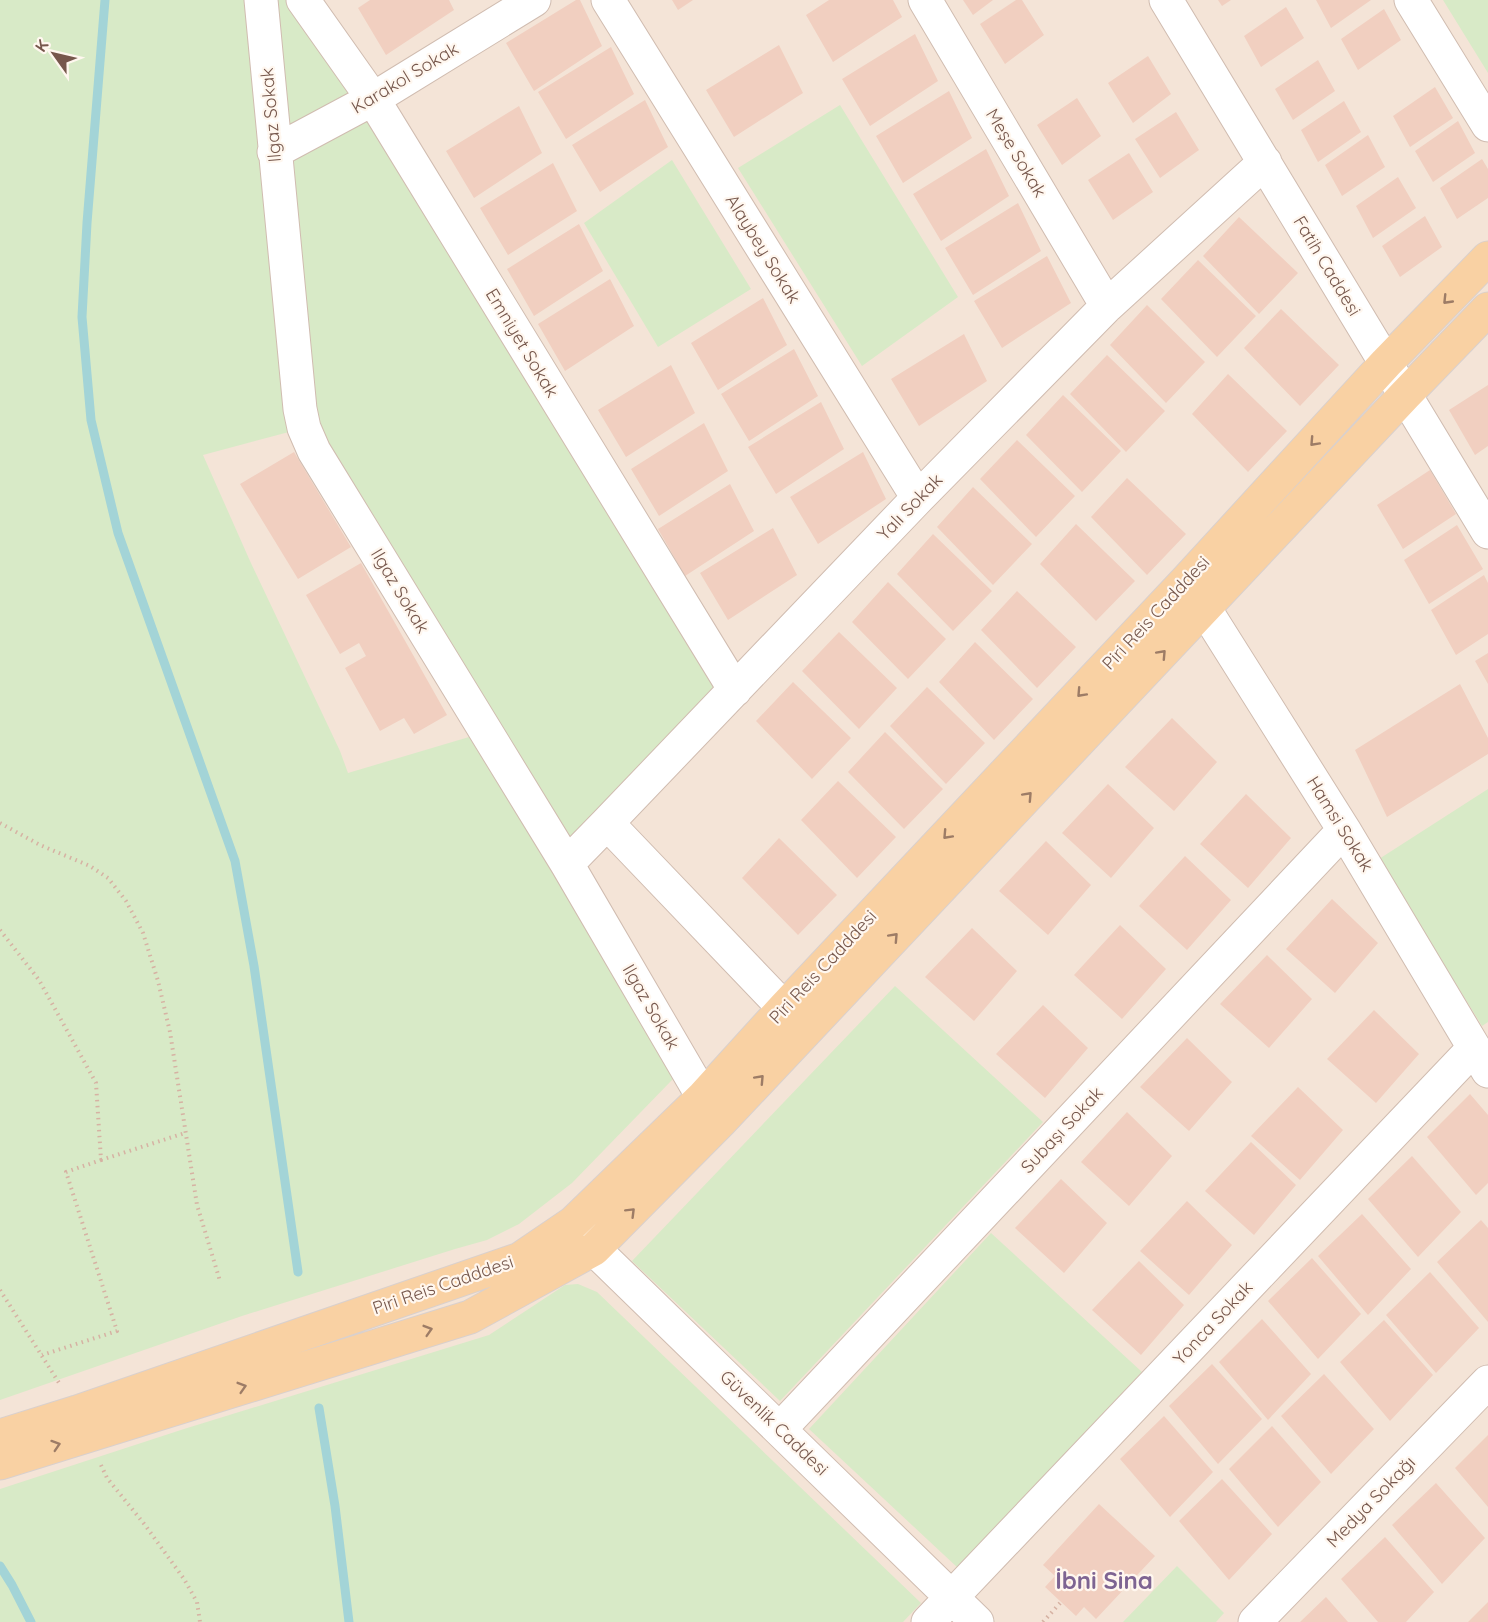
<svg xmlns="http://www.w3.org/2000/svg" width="1488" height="1622" font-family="Quicksand,sans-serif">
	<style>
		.residential { fill: #f4e4d7 }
		.green { fill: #d8eac7 }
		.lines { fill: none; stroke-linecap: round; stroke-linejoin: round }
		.stream { stroke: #a3d4d7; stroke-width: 9 }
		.building { fill: #f1cfc0 }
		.minor-casing { stroke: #d0bcb0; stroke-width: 35 }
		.major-casing { stroke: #d9d0cd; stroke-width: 35 }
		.path { stroke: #d6b2a3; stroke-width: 4; stroke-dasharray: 1.5 4.5; stroke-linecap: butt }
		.minor { stroke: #fff; stroke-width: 33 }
		.major { stroke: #f9d1a3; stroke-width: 33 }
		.oneway { stroke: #9d7c66 }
		.labels { text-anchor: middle; stroke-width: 4.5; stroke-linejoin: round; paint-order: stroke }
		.street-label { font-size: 18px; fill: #76574c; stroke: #fff7ef }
		.district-label { font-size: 24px; font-weight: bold; fill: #7e6492; stroke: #fff7ef }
	</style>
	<rect width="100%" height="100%" fill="#fcf3e8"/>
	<path class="residential" d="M0 0H1488V1622H0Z"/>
	<path class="green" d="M0 0H303L735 690 567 864 304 428 203 455 250 561 340 751 348 773 469 737 588 928 673 1079 572 1183 519 1224 487 1240 455 1249 242 1316 0 1400Z
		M1443 0H1488V73Z
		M840 105 958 297 862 366 738 168Z
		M672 160 751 289 658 347 584 223Z
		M1488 789V1022L1482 1026 1379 859Z
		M895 986 1043 1122 780 1401 632 1261Z
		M991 1233 1142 1372 958 1568 809 1429Z
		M578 1284 597 1292 921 1603 903 1622H0V1489L184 1429 489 1335 565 1285Z
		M1177 1566 1224 1613 1216 1622H1123Z"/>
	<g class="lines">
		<path class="stream" d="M105 0 87 223 82 317 91 420 118 533 235 861 254 966 298 1272
			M319 1408 335 1506 349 1622
			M0 1566 12 1585 31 1622"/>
	</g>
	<path class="building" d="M370 0H449L454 10 386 55 358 8Z
		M576 0H580L602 46 534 91 506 43Z
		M672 0H693L678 10Z
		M829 0H893L902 17 833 62 806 15Z
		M963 0H993L973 15Z
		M1016 0H1022L1044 35 1005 64 980 24Z
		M1218 0H1231L1222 6Z
		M1316 0H1371L1331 28Z
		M1286 7 1304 38 1261 67 1244 36Z
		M1384 9 1401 40 1358 70 1341 39Z
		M915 34 938 81 870 126 842 79Z
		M779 45 803 93 734 137 706 90Z
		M611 47 634 94 566 139 538 92Z
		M1148 56 1171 94 1133 123 1108 83Z
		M1318 60 1335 91 1293 120 1275 89Z
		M1435 87 1453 118 1410 147 1393 116Z
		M949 91 972 138 903 183 876 136Z
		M1077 98 1101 136 1062 165 1037 125Z
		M645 100 668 147 600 192 572 145Z
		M1344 101 1361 132 1318 162 1301 130Z
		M519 106 542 153 474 198 446 151Z
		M1176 112 1199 150 1160 178 1135 139Z
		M1458 121 1475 153 1433 182 1415 151Z
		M1368 135 1385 167 1342 196 1325 165Z
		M986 149 1009 196 941 241 913 194Z
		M1129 153 1153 192 1113 220 1088 180Z
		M1482 159 1488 169V198L1457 219 1440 188Z
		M553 163 577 211 508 255 480 208Z
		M1398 177 1416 208 1373 238 1356 206Z
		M1018 203 1041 251 973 295 945 248Z
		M1425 216 1442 247 1400 277 1382 246Z
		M1239 217 1298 273 1259 314 1203 256Z
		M579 224 603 271 534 316 507 269Z
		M1047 256 1071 303 1002 348 974 301Z
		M1198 260 1256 316 1217 357 1161 299Z
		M610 279 634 326 565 371 538 324Z
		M763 298 787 345 718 390 691 343Z
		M1147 305 1205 362 1166 403 1110 345Z
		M1281 309 1339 365 1300 406 1244 348Z
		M964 334 987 381 919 426 891 379Z
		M794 349 818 396 749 441 721 394Z
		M1107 355 1165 411 1126 452 1070 394Z
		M671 365 695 413 626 457 598 410Z
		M1228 374 1287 431 1248 472 1192 414Z
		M1488 385V446L1475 455 1449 410Z
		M1063 395 1121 451 1082 492 1026 435Z
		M821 402 844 449 776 494 748 447Z
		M704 423 728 471 659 516 631 469Z
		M1017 440 1075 496 1036 537 980 479Z
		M294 452 351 547 298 579 240 484Z
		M863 452 886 499 818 544 790 497Z
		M1430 470 1456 514 1403 549 1377 505Z
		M1127 478 1186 534 1147 575 1091 517Z
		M730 484 754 531 685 576 658 529Z
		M973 487 1032 544 993 585 937 527Z
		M1076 524 1135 581 1096 621 1040 564Z
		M1457 525 1483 569 1429 604 1404 560Z
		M773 528 797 575 728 620 700 573Z
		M933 534 992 591 953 631 897 574Z
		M361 563 447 715 414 734 404 718 380 731 345 668 366 656 359 643 340 654 306 595Z
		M1484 575 1488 583V634L1456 655 1431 610Z
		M888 582 946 639 908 679 852 622Z
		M1017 591 1076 647 1037 688 981 630Z
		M839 632 897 688 859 729 802 671Z
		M975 642 1033 699 994 740 939 682Z
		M1488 653V684L1475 661Z
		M793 682 851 738 812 779 756 721Z
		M1460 684 1488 738V754L1387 817 1355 750Z
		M927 687 985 743 946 784 890 726Z
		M1172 718 1217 762 1174 811 1125 767Z
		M885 732 943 789 904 829 848 772Z
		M838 781 896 837 857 878 801 820Z
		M1108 784 1154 828 1111 878 1062 833Z
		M1246 794 1291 838 1248 888 1200 844Z
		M779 838 837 895 798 935 742 878Z
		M1046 841 1091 885 1048 935 999 891Z
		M1185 856 1231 900 1187 950 1139 906Z
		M1332 899 1378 943 1335 993 1286 949Z
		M1120 925 1166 969 1122 1019 1074 975Z
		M972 928 1017 971 974 1021 925 977Z
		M1267 955 1312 999 1269 1048 1220 1004Z
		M1043 1005 1088 1048 1045 1098 996 1054Z
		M1374 1010 1419 1054 1376 1103 1327 1059Z
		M1187 1038 1232 1082 1189 1131 1140 1087Z
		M1298 1087 1343 1130 1300 1180 1251 1136Z
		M1470 1094 1488 1115V1183L1476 1195 1427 1137Z
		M1127 1112 1172 1156 1129 1206 1081 1162Z
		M1251 1142 1296 1185 1254 1235 1205 1191Z
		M1412 1156 1461 1212 1418 1257 1368 1199Z
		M1061 1179 1107 1223 1064 1273 1015 1228Z
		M1187 1201 1232 1245 1189 1295 1140 1251Z
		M1362 1214 1411 1269 1368 1315 1318 1256Z
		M1481 1220 1488 1228V1322L1437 1262Z
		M1312 1258 1361 1314 1318 1359 1268 1301Z
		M1139 1261 1184 1305 1141 1355 1092 1310Z
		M1430 1272 1479 1328 1436 1373 1386 1315Z
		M1262 1319 1311 1374 1268 1420 1219 1362Z
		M1384 1320 1433 1375 1390 1421 1340 1362Z
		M1212 1364 1262 1419 1218 1464 1169 1406Z
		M1324 1374 1374 1429 1331 1474 1281 1416Z
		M1164 1416 1213 1472 1170 1517 1120 1459Z
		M1272 1426 1321 1482 1278 1527 1229 1469Z
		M1488 1435V1507L1455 1468Z
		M1222 1479 1272 1534 1229 1580 1179 1521Z
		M1436 1483 1485 1538 1442 1584 1392 1525Z
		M1099 1504 1155 1556 1096 1619 1084 1607 1076 1616 1045 1587 1055 1576 1043 1565Z
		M1385 1537 1434 1592 1406 1622H1378L1341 1579Z
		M1326 1597 1348 1622H1300Z
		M1488 1602V1622H1468Z"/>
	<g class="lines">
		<defs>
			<path id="minor" d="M261 0 300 409 304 428 314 451 567 864 703 1097 719 1120
				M303 0 373 99 735 690
				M608 0 918 498
				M925 0 1107 306
				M1166 0 1488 532
				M1411 0 1488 125
				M274 152 373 99 534 0
				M1189 584 1344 830 1488 1071
				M607 823 784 1008
				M567 864 607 823 918 498 1107 306 1265 162
				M577 1228 594 1249 977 1622
				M780 1429 1344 830
				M928 1622 1474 1048
				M1255 1622 1488 1382"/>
			<path id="major" d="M0 1436 77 1412 520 1259 573 1223 703 1097 784 1008 1186 581 1386 363 1488 258
				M0 1463 470 1317 594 1249 720 1122 1405 395 1488 309"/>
		</defs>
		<use href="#minor" class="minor-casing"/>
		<use href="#major" class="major-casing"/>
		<path class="path" d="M0 823 40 845 90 866 108 878 126 901 143 933 158 981 170 1032 197 1205 220 1281
			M0 930 39 980 96 1083 101 1160 66 1172 117 1331 42 1355
			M101 1160 185 1133
			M0 1290 61 1386
			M101 1465 107 1478 145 1525 184 1579 197 1602 200 1622
			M1043 1622 1061 1602"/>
		<use href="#minor" class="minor"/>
		<use href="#major" class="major"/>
	</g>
	<defs><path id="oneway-chevron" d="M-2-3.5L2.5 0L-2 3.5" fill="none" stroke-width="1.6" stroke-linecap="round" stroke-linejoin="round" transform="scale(1.5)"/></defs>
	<g class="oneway">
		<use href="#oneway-chevron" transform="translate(1447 300) rotate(134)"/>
		<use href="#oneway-chevron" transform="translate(1314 442) rotate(133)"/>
		<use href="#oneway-chevron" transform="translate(1162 654) rotate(-47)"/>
		<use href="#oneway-chevron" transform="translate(1081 693) rotate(133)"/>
		<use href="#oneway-chevron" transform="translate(1028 796) rotate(-47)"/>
		<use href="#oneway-chevron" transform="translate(947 835) rotate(133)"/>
		<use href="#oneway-chevron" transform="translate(894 937) rotate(-47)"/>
		<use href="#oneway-chevron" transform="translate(760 1079) rotate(-47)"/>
		<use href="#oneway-chevron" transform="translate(631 1212) rotate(-45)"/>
		<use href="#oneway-chevron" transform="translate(428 1330) rotate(-17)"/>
		<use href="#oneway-chevron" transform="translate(242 1387) rotate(-17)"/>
		<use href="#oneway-chevron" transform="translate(56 1445) rotate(-18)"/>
	</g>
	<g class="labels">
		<g class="street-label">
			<text transform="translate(405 78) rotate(-31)" y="6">Karakol Sokak</text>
			<text transform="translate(271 115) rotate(-95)" y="6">Ilgaz Sokak</text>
			<text transform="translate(1016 153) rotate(59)" y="6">Meşe Sokak</text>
			<text transform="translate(763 249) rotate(58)" y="6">Alaybey Sokak</text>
			<text transform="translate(1327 266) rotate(59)" y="6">Fatih Caddesi</text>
			<text transform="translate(522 343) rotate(59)" y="6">Emniyet Sokak</text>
			<text transform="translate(910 507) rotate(-46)" y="6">Yalı Sokak</text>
			<text transform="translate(400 591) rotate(59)" y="6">Ilgaz Sokak</text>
			<text transform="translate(1156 613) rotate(-47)" y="6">Piri Reis Cadddesi</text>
			<text transform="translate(1340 824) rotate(58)" y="6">Hamsi Sokak</text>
			<text transform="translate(823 967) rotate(-47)" y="6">Piri Reis Cadddesi</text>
			<text transform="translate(651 1007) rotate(60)" y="6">Ilgaz Sokak</text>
			<text transform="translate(1062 1130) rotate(-47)" y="6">Subaşı Sokak</text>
			<text transform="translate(443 1285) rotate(-19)" y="6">Piri Reis Cadddesi</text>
			<text transform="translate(1213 1323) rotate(-47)" y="6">Yonca Sokak</text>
			<text transform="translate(774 1423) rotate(44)" y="6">Güvenlik Caddesi</text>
			<text transform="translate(1371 1502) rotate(-46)" y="6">Medya Sokağı</text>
		</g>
		<g class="district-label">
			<text x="1104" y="1589">İbni Sina</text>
		</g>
	</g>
	<g transform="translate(54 54) rotate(304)" stroke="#fff7ef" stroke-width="4.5" paint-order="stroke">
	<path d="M0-4.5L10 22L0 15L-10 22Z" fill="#76574c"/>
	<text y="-9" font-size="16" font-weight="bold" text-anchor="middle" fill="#76574c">K</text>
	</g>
</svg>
